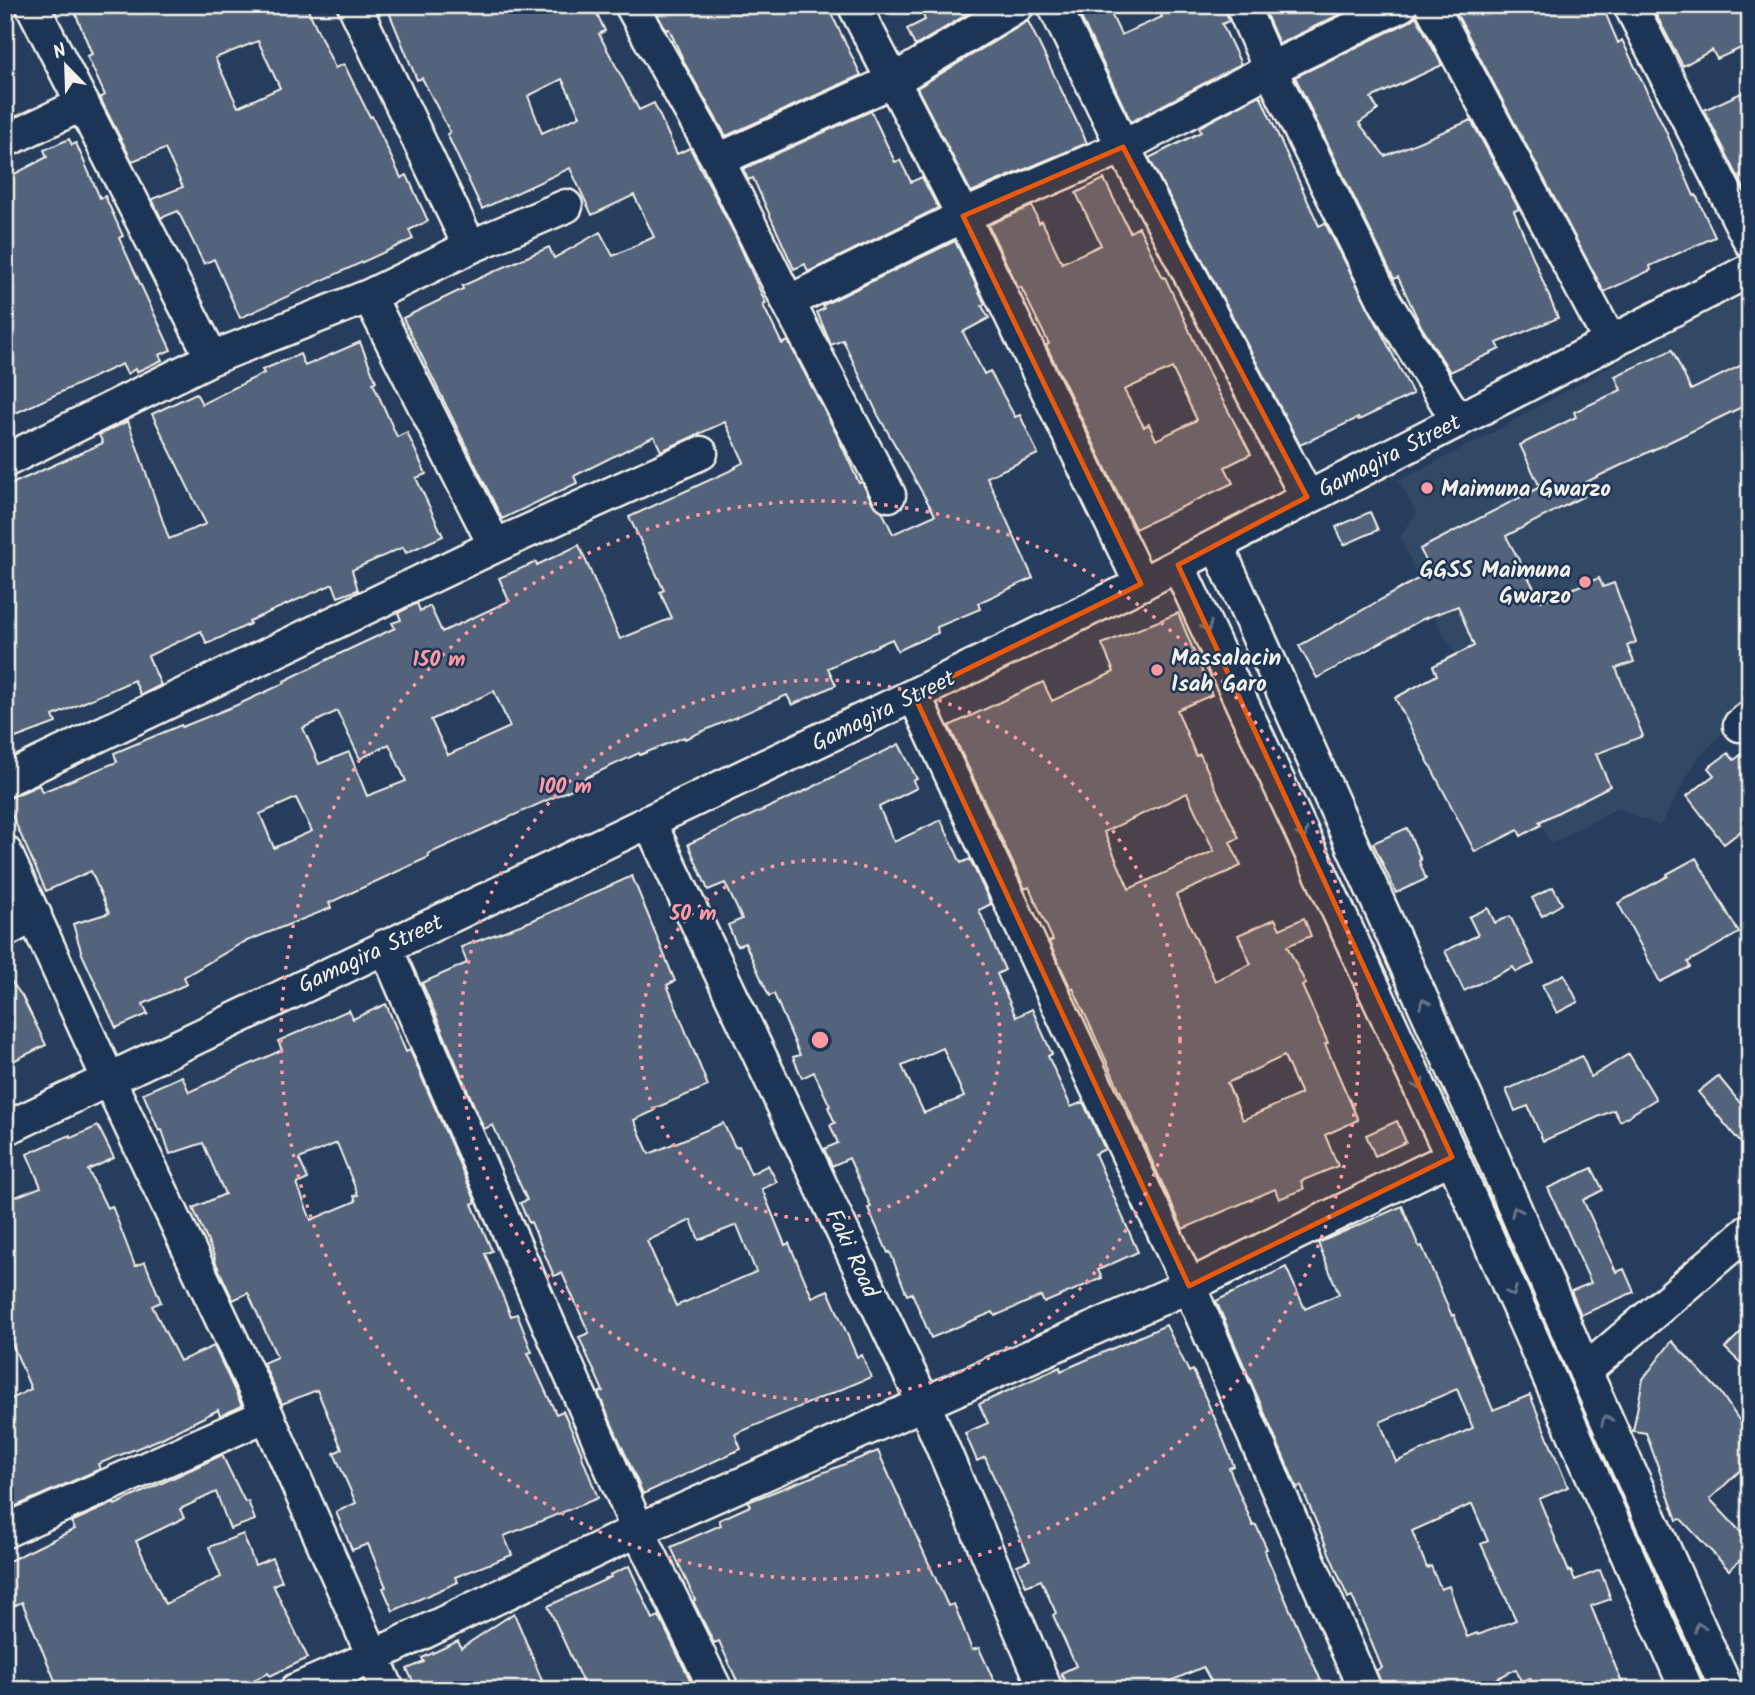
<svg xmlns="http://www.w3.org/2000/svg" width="1755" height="1695" font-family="Kalam,sans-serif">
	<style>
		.built { fill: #334966 }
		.building { fill: #52647b; stroke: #f4f1e8; stroke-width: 2; fill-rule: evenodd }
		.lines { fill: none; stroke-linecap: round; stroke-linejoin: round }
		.minor-casing { stroke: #f4f1e8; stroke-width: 37 }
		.minor { stroke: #1d3557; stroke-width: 32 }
		.oneway { stroke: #68778a }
		.marked { fill: #e8590c; fill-opacity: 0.2; stroke: #e8590c; stroke-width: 5; stroke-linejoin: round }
		.ring { fill: none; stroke: #ff9aa2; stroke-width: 3.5; stroke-dasharray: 3.5 7 }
		.poi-dot { fill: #ff9aa2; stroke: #1d3557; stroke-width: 2.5 }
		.labels { text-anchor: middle; stroke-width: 5; stroke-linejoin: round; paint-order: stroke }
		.street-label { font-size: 23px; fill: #f4f1e8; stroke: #1d3557 }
		.poi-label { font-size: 23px; font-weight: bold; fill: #f4f1e8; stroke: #1d3557; text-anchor: start }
		.centre { fill: #ff9aa2; stroke: #1d3557; stroke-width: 3.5 }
		.ring-label { font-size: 21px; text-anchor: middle; font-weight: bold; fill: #ff9aa2; stroke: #1d3557; stroke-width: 5; stroke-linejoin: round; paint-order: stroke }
	</style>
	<rect width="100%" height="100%" fill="#263d5d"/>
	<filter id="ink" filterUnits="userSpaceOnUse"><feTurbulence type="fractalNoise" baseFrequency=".0143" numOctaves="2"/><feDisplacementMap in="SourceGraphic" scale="14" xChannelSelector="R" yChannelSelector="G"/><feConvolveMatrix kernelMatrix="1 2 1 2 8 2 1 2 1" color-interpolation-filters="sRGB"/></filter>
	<g filter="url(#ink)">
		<path class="built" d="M1750 293V704L1697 759 1660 826 1617 808 1551 844 1522 787 1486 703 1440 629 1400 536 1417 513 1398 481 1481 439 1687 323Z"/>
		<path class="building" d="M72 5H306L335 68 344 64 370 117 372 116 401 178 407 175 428 221 409 230 413 239 240 318 214 259 204 264 178 211 161 218 152 199 183 187 165 149 132 161 100 98 105 95 87 56 92 54ZM258 41 280 88 238 107 215 58Z
			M386 5H593L605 31 599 34 639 110 654 103 677 154 690 148 736 237 766 304 763 305 782 344 788 341 836 433 859 483 862 482 873 504 882 511 893 534 935 515 878 415 843 340 831 345 817 312 824 309 823 305 955 241 985 304 982 306 989 318 963 332 984 374 990 371 1015 417 1020 415 1038 454 987 477 1033 578 978 603 980 609 937 627 938 633 912 644 898 651 892 639 828 668 836 685 792 705 787 695 685 739 684 737 640 755 639 753 581 780 583 784 428 854 429 857 329 903 331 908 242 943 184 977 187 984 143 1004 148 1014 116 1028 82 954 73 924 109 913 91 871 46 891 5 800 39 785 42 792 117 762 114 753 181 725 182 727 237 705 285 683 284 681 337 655 395 628 392 623 401 620 398 613 417 603 420 611 430 606 442 632 509 601 499 578 536 562 537 565 579 545 620 639 672 618 660 592 664 590 629 517 736 468 735 467 744 462 725 422 661 451 654 436 574 476 577 483 502 519 403 318 463 289 462 286 549 247 554 258 600 232 613 256 654 237 634 195 592 215 570 168 482 209 447 134 450 132 422 78 417 80ZM562 79 580 116 542 133 528 96ZM494 691 510 727 448 755 431 720ZM337 711 360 759 389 744 406 781 367 796 349 752 319 764 303 728ZM296 798 312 831 274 848 260 814Z
			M652 5H827L861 75 726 136 686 66 669 29 666 30Z
			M919 5H982L915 46 907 29 925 20Z
			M1075 5H1107L1121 35 1162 17 1157 5H1224L1229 21 1222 24 1241 64 1131 122Z
			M1262 5H1359L1279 44Z
			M1452 5H1602L1618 43 1622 40 1665 129 1694 196 1696 195 1715 237 1650 266 1651 270 1604 292Z
			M1651 5H1750V44L1717 59 1712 50 1683 66Z
			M1416 16 1442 65 1371 98 1378 110 1359 123 1385 156 1471 120 1519 209 1514 211 1558 318 1497 343 1500 349 1450 372 1421 326 1398 277 1394 279 1295 77 1409 22Z
			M1028 21 1087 143 971 192 917 88Z
			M1750 89V200L1704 110Z
			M1260 95 1319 226 1325 223 1413 394 1359 420 1358 418 1300 445 1149 158 1201 132 1199 127Z
			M871 111 895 162 900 160 911 182 922 177 938 208 808 272 805 264 794 269 753 178 748 180 743 169Z
			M69 139 72 145 76 143 100 198 105 196 123 236 119 238 171 350 159 355 162 360 136 372 135 369 127 374 122 364 5 418V179L47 157 44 150Z
			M1104 179 1130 232 1139 227 1163 278 1165 277 1211 378 1251 454 1225 467 1233 483 1135 529 1046 345 1049 344 1021 287 1018 288 988 225 1032 206 1039 223 1042 221 1062 263 1101 245 1076 193ZM1172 368 1197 420 1156 440 1149 424 1144 427 1124 390Z
			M360 342 376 381 373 383 397 437 407 432 426 474 416 478 443 536 406 553 403 547 352 570 358 590 338 597 333 584 249 621 250 624 207 644 201 631 148 656 161 685 141 695 134 680 53 716 56 723 5 742V487L103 443 99 435 128 421 169 539 206 524 152 414 196 393 202 404 264 373 262 370 300 354 305 366Z
			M1672 350 1691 390 1750 361V403L1578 486 1584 496 1506 536 1541 601 1599 578 1603 587 1614 583 1636 642 1627 646 1634 662 1616 668 1643 736 1596 754 1610 786 1539 822 1541 825 1521 836 1518 830 1475 852 1395 698 1437 675 1433 666 1474 646 1458 606 1423 619 1317 678 1299 646 1428 573 1424 565 1427 563 1420 549 1540 487 1520 445 1576 417 1574 412 1621 390 1615 376Z
			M1370 512 1378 530 1344 545 1336 527Z
			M1178 613 1212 695 1177 710 1196 756 1200 754 1239 838 1230 842 1241 866 1176 895 1215 981 1251 964 1238 935 1275 919 1280 929 1304 918 1311 936 1287 946 1306 984 1302 986 1328 1043 1325 1044 1358 1120 1325 1135 1338 1166 1301 1181 1304 1189 1279 1199 1275 1189 1183 1229 1073 988 1071 989 1049 942 1053 940 1029 887 1025 889 949 726 1043 682 1052 701 1114 672 1102 644ZM1187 793 1214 851 1129 889 1104 832ZM1284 1056 1301 1094 1243 1120 1227 1083Z
			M899 744 917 779 913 781 917 788 879 807 894 842 941 820 961 863 970 859 991 904 979 910 1005 970 997 974 1016 1017 1032 1009 1052 1054 1048 1056 1071 1107 1083 1102 1105 1149 1095 1154 1138 1252 1098 1270 1102 1278 1044 1303 1041 1296 995 1316 993 1312 931 1338 912 1293 907 1295 890 1252 888 1253 868 1208 871 1207 849 1158 832 1166 824 1149 838 1143 830 1125 835 1123 828 1107 830 1106 814 1072 802 1078 793 1057 800 1055 774 994 769 996 745 943 737 946 728 925 742 919 725 883 708 890 688 844 807 790ZM943 1048 964 1097 924 1113 902 1066Z
			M1750 748V824L1724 844 1687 796 1714 775 1708 768 1728 753 1734 760Z
			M1407 828 1421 860 1419 861 1426 879 1396 893 1373 843Z
			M1696 858 1739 933 1688 962 1690 967 1660 982 1618 903 1668 876 1667 874Z
			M632 876 675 981 667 985 708 1086 653 1109 654 1111 634 1120 649 1154 723 1123 735 1147 739 1146 751 1174 768 1165 777 1182 762 1189 785 1245 789 1243 812 1297 828 1290 857 1357 862 1355 871 1377 735 1434 741 1449 643 1494 598 1393 603 1391 579 1337 589 1333 562 1273 554 1276 531 1222 529 1223 520 1203 527 1200 493 1125 484 1129 422 983 467 963 461 947 531 921ZM691 1220 699 1240 737 1225 756 1272 676 1306 647 1241Z
			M1553 887 1562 904 1542 916 1532 898Z
			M1488 908 1495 923 1510 916 1534 964 1516 972 1513 967 1464 991 1445 951 1478 935 1469 917Z
			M5 973 22 996 46 1045 5 1065Z
			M1564 974 1578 1002 1557 1013 1542 985Z
			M386 1004 406 1052 410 1050 476 1202 472 1204 492 1251 485 1254 511 1316 517 1314 532 1352 528 1353 556 1414 563 1411 582 1453 581 1454 598 1498 504 1536 512 1555 455 1577 458 1582 393 1611 383 1588 386 1587 368 1544 352 1550 336 1512 356 1503 334 1453 342 1449 317 1390 282 1404 263 1363 277 1357 248 1293 233 1300 214 1259 215 1258 193 1208 225 1194 203 1143 170 1154 162 1130 159 1131 143 1093 182 1076 189 1092 282 1050 278 1041 349 1010 353 1019ZM337 1143 358 1195 354 1196 356 1201 311 1220 297 1184 308 1179 299 1159Z
			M1629 1054 1656 1099 1620 1121 1614 1110 1543 1141 1528 1106 1515 1111 1506 1090 1582 1056 1591 1077Z
			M1718 1076 1750 1115V1154L1698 1092Z
			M1397 1121 1406 1142 1375 1156 1366 1135Z
			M98 1126 114 1158 88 1170 107 1208 112 1206 135 1266 145 1262 161 1302 152 1306 180 1361 214 1346 242 1406 220 1416 218 1410 160 1439 98 1464 100 1469 14 1507 5 1488V1402L31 1389 10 1338 5 1340V1201L41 1187 27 1154 70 1135 71 1138Z
			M1592 1168 1603 1190 1583 1200 1616 1272 1624 1269 1634 1292 1581 1315 1571 1291 1591 1283 1548 1188Z
			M1402 1206 1419 1247 1422 1246 1452 1316 1454 1315 1493 1410 1530 1395 1568 1487 1539 1499 1569 1572 1571 1571 1575 1580 1600 1570 1611 1599 1591 1606 1625 1690H1535L1530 1678 1521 1681 1516 1669 1474 1690 1383 1689 1376 1670 1382 1668 1352 1596 1348 1598 1301 1486 1297 1488 1216 1301 1286 1267 1305 1309 1339 1294 1318 1243ZM1457 1389 1473 1428 1396 1462 1380 1422ZM1472 1504 1488 1541 1481 1544 1516 1620 1478 1635 1477 1633 1467 1637 1449 1586 1441 1589 1431 1566 1427 1568 1412 1531Z
			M1750 1323V1372L1725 1348Z
			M1166 1325 1189 1372 1193 1370 1215 1419 1234 1466 1229 1468 1253 1526 1256 1525 1267 1549 1264 1550 1325 1690H1216L1203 1667 1150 1690H1069L1061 1673 1076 1666 1053 1615 1056 1613 1041 1580 1026 1586 1017 1565 1030 1560 985 1457 977 1461 965 1433 988 1423 979 1404 1060 1367 1061 1371Z
			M1672 1341 1720 1392 1741 1423 1750 1414V1461L1710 1499 1750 1542V1551L1729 1570 1681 1519 1677 1520 1646 1433 1633 1431 1643 1379Z
			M878 1451 948 1606 954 1604 972 1650 979 1648 998 1690H741L719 1641 714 1643 693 1601 695 1600 671 1547 721 1525 719 1520 750 1506 748 1502Z
			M222 1455 245 1502 248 1501 255 1520 230 1529 216 1492 180 1509 184 1518 136 1541 165 1604 221 1577 209 1547 243 1534 255 1565 272 1558 282 1581 273 1585 308 1658 270 1676 268 1673 233 1690H151L148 1680 127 1690H59L22 1602 5 1610V1563L75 1529 71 1522 114 1503 115 1505Z
			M629 1566 653 1619 659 1616 695 1690H586L548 1606 611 1577 610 1575Z
			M514 1613 546 1690H417L407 1669 424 1662 422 1658 458 1641 461 1648Z"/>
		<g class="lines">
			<defs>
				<path id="minor" d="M32 5 212 358
					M354 5 470 247
					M631 5 718 160 788 302 889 495
					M854 5 963 216 1141 584
					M1054 5 1123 147 1307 497
					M1242 5 1270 69 1385 302 1458 421
					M1431 5 1611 343
					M1630 5 1750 241
					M5 141 83 104
					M718 160 893 81 1018 5
					M369 296 495 546
					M788 302 963 216 1123 147 1270 69 1401 5
					M5 461 212 358 369 296 470 247 566 206
					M1217 545 1491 1153 1585 1371 1727 1690
					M1178 565 1452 1157 1687 1690
					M914 695 1189 1286 1365 1690
					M1740 725 1750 717
					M5 780 495 546 701 453
					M649 821 924 1404 1046 1690
					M5 852 108 1078 267 1415 388 1690
					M5 931 35 915
					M385 946 638 1530 716 1690
					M5 1129 914 695 1141 584 1750 270
					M1585 1371 1750 1230
					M5 1531 267 1415
					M296 1690 372 1657 638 1530 1189 1286 1452 1157"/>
			</defs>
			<use href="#minor" class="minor-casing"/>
			<use href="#minor" class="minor"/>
		</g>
		<defs><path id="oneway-chevron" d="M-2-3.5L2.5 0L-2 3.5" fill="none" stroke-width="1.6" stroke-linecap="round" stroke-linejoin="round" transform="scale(1.75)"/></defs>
		<g class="oneway">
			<use href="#oneway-chevron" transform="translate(1207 627) rotate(65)"/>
			<use href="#oneway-chevron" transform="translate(1303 834) rotate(65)"/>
			<use href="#oneway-chevron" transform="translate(1424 1003) rotate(-114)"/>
			<use href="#oneway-chevron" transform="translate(1419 1085) rotate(65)"/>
			<use href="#oneway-chevron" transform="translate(1516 1211) rotate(-113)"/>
			<use href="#oneway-chevron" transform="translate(1512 1292) rotate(66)"/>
			<use href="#oneway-chevron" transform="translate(1606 1420) rotate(-114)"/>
			<use href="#oneway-chevron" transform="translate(1699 1627) rotate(-114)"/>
		</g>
	</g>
	<path class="marked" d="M1123 147 1307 497 1178 565 1452 1157 1189 1286 914 695 1141 584 963 216Z"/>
	<g class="ring">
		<circle cx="820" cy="1040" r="180"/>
		<circle cx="820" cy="1040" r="360"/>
		<circle cx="820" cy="1040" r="539"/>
	</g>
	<g class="poi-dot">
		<circle cx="1427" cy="488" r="7"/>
		<circle cx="1585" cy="582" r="7"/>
		<circle cx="1157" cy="670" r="7"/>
	</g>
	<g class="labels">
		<g class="street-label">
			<text transform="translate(1389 455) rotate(-27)" y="8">Gamagira Street</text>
			<text transform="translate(883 710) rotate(-26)" y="8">Gamagira Street</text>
			<text transform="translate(370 953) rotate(-25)" y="8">Gamagira Street</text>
			<text transform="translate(853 1253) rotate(65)" y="8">Faki Road</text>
		</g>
		<g class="poi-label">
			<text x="1441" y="496">Maimuna Gwarzo</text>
			<text x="1571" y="577" text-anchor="end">GGSS Maimuna<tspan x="1571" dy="26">Gwarzo</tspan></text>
			<text x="1171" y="665">Massalacin<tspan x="1171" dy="26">Isah Garo</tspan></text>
		</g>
	</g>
	<circle cx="820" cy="1040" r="10" class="centre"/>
	<g class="ring-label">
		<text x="439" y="666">150 m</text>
		<text x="565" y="793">100 m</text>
		<text x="693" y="920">50 m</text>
	</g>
	<rect width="1755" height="1695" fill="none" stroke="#1d3557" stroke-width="28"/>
	<rect x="14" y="14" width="1727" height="1667" fill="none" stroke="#f4f1e8" stroke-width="2.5" filter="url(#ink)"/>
	<g transform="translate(66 66) rotate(337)" stroke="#1d3557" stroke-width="5" paint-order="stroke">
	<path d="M0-5L12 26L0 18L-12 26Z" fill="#f4f1e8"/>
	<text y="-10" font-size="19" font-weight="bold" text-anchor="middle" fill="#f4f1e8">N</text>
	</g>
</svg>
